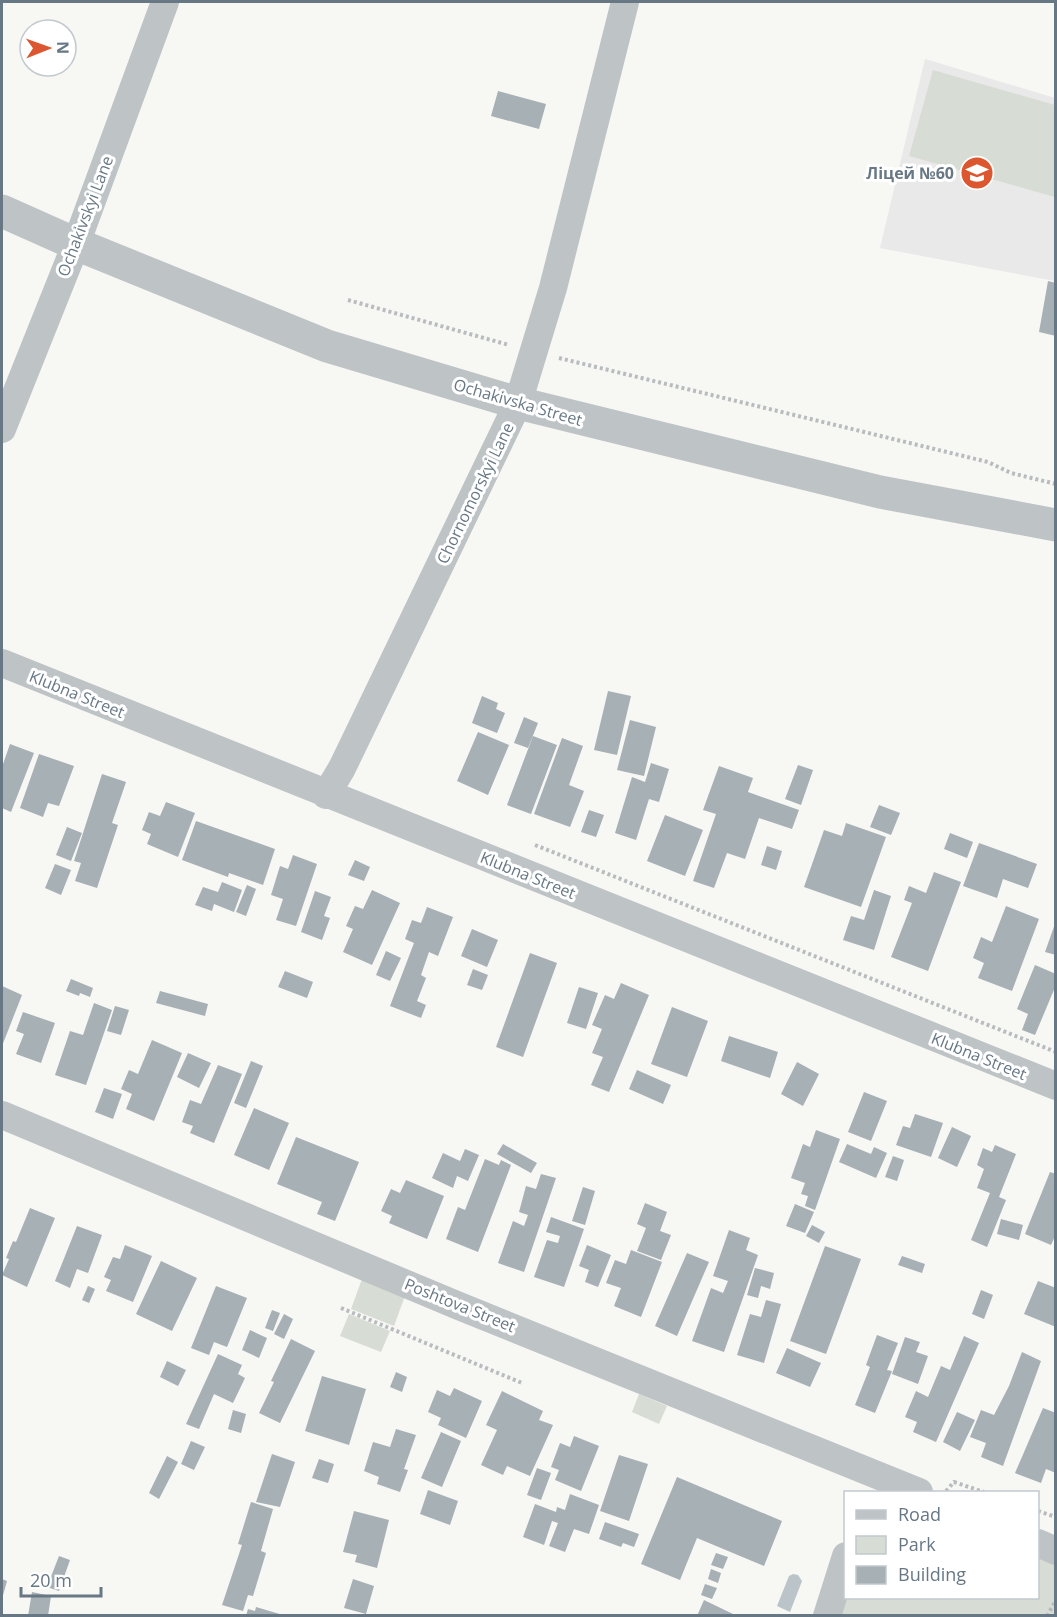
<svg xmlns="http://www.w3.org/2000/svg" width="1057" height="1617" font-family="'Open Sans',sans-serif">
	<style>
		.built { fill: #e8e9e8 }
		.green { fill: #d7dcd4 }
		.water { fill: #bac4c9 }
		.building { fill: #a7b0b5 }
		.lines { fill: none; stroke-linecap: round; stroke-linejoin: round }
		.path { stroke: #b9bcbe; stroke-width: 4; stroke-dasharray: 3 3; stroke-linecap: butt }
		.minor { stroke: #bec3c6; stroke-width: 28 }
		.tertiary { stroke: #bec3c6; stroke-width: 33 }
		.labels { text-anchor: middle; stroke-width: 6; stroke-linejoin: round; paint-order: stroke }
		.poi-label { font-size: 16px; font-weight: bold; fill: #677884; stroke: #fff; text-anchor: end }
		.street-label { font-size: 16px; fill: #677884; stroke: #fff }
	</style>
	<rect width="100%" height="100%" fill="#f7f7f4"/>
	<path class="built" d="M925 59 1055 98V281L880 248Z"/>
	<path class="green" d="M933 70 1055 105V197L909 156Z
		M362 1279 405 1296 394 1326 351 1309Z
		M349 1314 390 1331 381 1352 340 1336Z
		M639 1394 667 1406 659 1424 632 1412Z
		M1038 1556 1055 1563V1615L832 1616 846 1598H1038Z"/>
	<path class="water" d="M793 1574 798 1575 802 1581 790 1612 777 1606 789 1576Z"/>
	<path class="building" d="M498 91 546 104 539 129 491 116Z
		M1048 281 1056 283V336L1039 332Z
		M608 691 631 696 617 755 594 750Z
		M482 696 498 703 496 709 505 713 497 733 472 723Z
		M524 717 538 723 528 748 514 743Z
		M630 720 656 727 644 776 617 770Z
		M478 732 509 745 488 795 457 781Z
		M533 736 557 745 531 814 507 805Z
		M562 738 583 746 569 785 584 791 570 827 534 814Z
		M10 744 34 753 11 812 2 808V767Z
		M39 754 74 766 59 806 48 803 43 817 20 808Z
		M651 763 669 769 659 802 649 799 636 840 615 833 632 777 645 782Z
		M798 765 813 770 801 805 785 799Z
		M719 766 753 778 748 792 799 810 792 829 759 818 745 859 727 853 714 888 693 881 716 814 703 810Z
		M102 774 126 782 112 823 118 825 97 888 75 881 81 863 74 861Z
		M166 802 195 813 178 857 147 844 151 834 142 830 149 812 160 816Z
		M879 805 900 813 891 835 870 827Z
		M589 810 604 815 596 837 581 832Z
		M665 815 703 830 685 876 647 861Z
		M196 821 275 849 263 885 229 873 228 877 182 860Z
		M846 823 886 837 861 907 804 887 824 830 842 836Z
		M67 827 82 833 71 861 56 855Z
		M950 833 973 842 967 858 944 849Z
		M979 843 1037 864 1028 888 1003 879 997 898 963 886Z
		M767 846 782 851 776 870 761 865Z
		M293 855 317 864 296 926 276 920 283 899 271 895 280 866 288 869Z
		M355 860 370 867 364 881 348 875Z
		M55 864 71 870 61 895 45 888Z
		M934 872 961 882 928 971 891 957 912 903 904 900 909 886 926 893Z
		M222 882 242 890 234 912 214 904 212 911 195 905 203 887 218 892Z
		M247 885 256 889 246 916 236 912Z
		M372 890 400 903 372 965 343 952 353 929 346 926 355 906 363 909Z
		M874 890 891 896 874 950 843 940 851 916 864 920Z
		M315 891 331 897 324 916 330 918 322 940 301 932Z
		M1006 906 1039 919 1012 991 978 978 984 963 973 958 981 937 992 942Z
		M427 907 453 917 438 956 429 952 421 975 426 978 417 1001 426 1005 421 1018 390 1006 414 943 405 939 412 920 421 923Z
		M1056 921V955L1045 952Z
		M472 929 498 940 487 967 461 956Z
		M386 951 401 958 390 981 376 975Z
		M530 953 557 963 523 1057 496 1047Z
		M1035 965 1056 974V985L1035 1035 1022 1030 1028 1014 1017 1009Z
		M473 969 488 975 482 990 467 985Z
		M285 971 313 982 307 998 278 987Z
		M71 979 93 988 90 997 80 993 79 996 66 991Z
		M621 983 649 995 609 1092 591 1085 603 1057 592 1053 602 1029 592 1025 605 995 614 999Z
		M2 986 22 995 2 1046Z
		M579 987 598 993 586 1029 567 1023Z
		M160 991 208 1004 205 1016 156 1003Z
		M94 1003 112 1010 86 1085 55 1075 70 1031 83 1035Z
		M115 1006 129 1010 121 1035 107 1031Z
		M672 1007 708 1021 687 1077 651 1064Z
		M23 1012 55 1023 41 1063 16 1054 24 1034 16 1031Z
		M729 1036 778 1052 770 1078 721 1061Z
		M152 1040 182 1053 154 1121 126 1109 132 1094 121 1089 129 1070 138 1074Z
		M188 1053 211 1063 199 1088 177 1077Z
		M251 1061 263 1066 246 1108 234 1103Z
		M797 1062 819 1074 803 1106 781 1094Z
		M218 1065 242 1074 214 1143 190 1133 193 1126 182 1122 190 1100 201 1104Z
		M637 1070 671 1085 663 1104 629 1089Z
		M104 1088 122 1094 113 1119 95 1112Z
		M864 1092 887 1101 871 1141 848 1132Z
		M254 1108 289 1123 269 1170 234 1155Z
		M915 1114 943 1123 931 1157 896 1145 903 1126 910 1128Z
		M952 1127 971 1136 957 1167 938 1158Z
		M816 1130 840 1139 815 1210 805 1206 808 1196 801 1194 805 1183 791 1178 803 1144 810 1147Z
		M296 1137 359 1162 335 1221 317 1214 322 1202 277 1184Z
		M503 1144 537 1163 531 1173 497 1154Z
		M847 1144 871 1154 874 1147 887 1153 876 1178 839 1162Z
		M995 1145 1016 1154 999 1197 1006 1200 987 1247 971 1240 990 1193 977 1188 984 1169 977 1165 983 1148 992 1152Z
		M465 1149 479 1155 468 1181 457 1176 453 1188 432 1178 443 1153 460 1161Z
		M893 1156 904 1160 897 1181 885 1177Z
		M485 1159 499 1165 501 1160 511 1165 478 1252 446 1239 458 1207 465 1210Z
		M1050 1172 1056 1174V1234L1051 1245 1025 1234Z
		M541 1174 556 1178 524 1272 498 1263 513 1221 524 1226 528 1215 519 1212 526 1186 536 1189Z
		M406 1180 444 1196 427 1239 389 1223 392 1216 381 1211 391 1189 400 1193Z
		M583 1187 595 1191 585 1225 572 1221Z
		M645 1203 667 1212 660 1231 671 1235 661 1260 637 1251 646 1228 637 1224Z
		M795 1204 814 1212 805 1233 786 1226Z
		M30 1208 55 1218 27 1287 2 1275 9 1259 6 1258 13 1241 16 1242Z
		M551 1217 584 1229 564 1287 534 1277 547 1240 558 1243 560 1236 546 1232Z
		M1001 1219 1023 1225 1019 1240 997 1234Z
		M812 1225 825 1232 819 1243 806 1236Z
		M77 1226 102 1235 88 1273 77 1269 70 1288 55 1281Z
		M729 1230 750 1238 746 1250 758 1255 724 1352 692 1341 711 1288 723 1293 728 1281 713 1276Z
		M125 1245 152 1256 133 1302 106 1291 111 1280 104 1277 113 1257 120 1259Z
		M587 1245 611 1255 598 1287 585 1282 589 1270 579 1266Z
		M825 1246 861 1259 826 1354 790 1341Z
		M631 1250 662 1262 641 1317 614 1306 621 1288 606 1283 615 1260 626 1264Z
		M687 1253 709 1262 677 1336 655 1326Z
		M902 1256 925 1264 922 1273 898 1265Z
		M161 1261 197 1278 172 1331 136 1314Z
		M755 1268 774 1273 770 1289 761 1286 758 1298 747 1295Z
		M1038 1281 1056 1288V1327L1024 1314Z
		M88 1286 95 1289 89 1303 82 1300Z
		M216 1286 247 1298 227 1347 214 1342 209 1355 191 1348Z
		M981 1290 993 1295 984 1319 972 1314Z
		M766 1300 781 1304 764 1363 737 1355 750 1314 761 1317Z
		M272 1310 280 1313 273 1331 265 1328Z
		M284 1314 293 1319 284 1339 274 1334Z
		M250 1330 267 1338 259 1358 242 1350Z
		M877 1335 898 1343 887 1370 892 1371 875 1413 855 1405 870 1367 866 1365Z
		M964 1336 979 1343 936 1442 913 1432 917 1422 905 1417 916 1391 928 1397 941 1366 950 1370Z
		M905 1337 920 1342 916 1352 928 1356 918 1384 892 1374Z
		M291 1339 315 1351 280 1423 259 1413 274 1382 271 1381Z
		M787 1348 821 1363 810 1387 776 1373Z
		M1022 1352 1041 1361 1003 1466 981 1457 986 1443 970 1437 981 1410 994 1415 1009 1386Z
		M218 1354 242 1365 238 1374 245 1378 233 1403 214 1394 199 1429 186 1424Z
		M167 1361 186 1370 178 1386 160 1377Z
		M396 1372 407 1377 402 1392 390 1387Z
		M322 1376 366 1389 349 1445 305 1431Z
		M454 1388 482 1401 466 1438 438 1425 441 1418 428 1412 437 1390 450 1396Z
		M502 1391 543 1411 539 1420 553 1425 530 1476 507 1466 503 1475 481 1465 497 1430 486 1425Z
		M1043 1408 1056 1413V1473L1046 1469 1041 1483 1015 1473Z
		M233 1410 246 1414 241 1433 228 1429Z
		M957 1412 975 1420 960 1451 943 1442Z
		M396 1429 416 1435 404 1469 408 1470 400 1492 377 1484 379 1477 364 1471 373 1442 390 1447Z
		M441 1432 461 1441 442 1487 421 1478Z
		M574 1436 599 1446 581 1491 555 1480 559 1470 551 1467 560 1443 570 1447Z
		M191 1441 205 1447 194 1470 181 1464Z
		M272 1454 295 1462 280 1507 256 1502Z
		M619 1455 648 1464 629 1521 600 1511Z
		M167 1456 178 1462 159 1499 149 1493Z
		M319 1459 334 1464 328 1483 312 1478Z
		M537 1468 551 1473 541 1500 527 1495Z
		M677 1477 782 1521 764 1566 697 1538 680 1580 641 1564Z
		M428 1490 458 1501 450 1525 420 1514Z
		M570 1494 599 1505 589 1534 574 1529 565 1552 549 1546 558 1523 552 1521 544 1545 523 1537 535 1504 556 1512 557 1507 565 1510Z
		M251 1502 273 1509 261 1551 266 1553 253 1596 248 1595 243 1611 222 1605 242 1545 238 1544Z
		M354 1511 389 1520 377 1568 355 1562 357 1555 343 1552Z
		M605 1522 639 1534 634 1547 623 1543 621 1547 599 1539Z
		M716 1553 728 1557 723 1569 711 1565Z
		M59 1556 70 1560 59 1591 47 1587Z
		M711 1569 721 1573 718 1583 708 1579Z
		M2 1579 7 1581 2 1599Z
		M353 1579 374 1586 366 1614 344 1608Z
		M705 1584 717 1588 712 1599 701 1595Z
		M32 1592 51 1596 48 1616H28Z
		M704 1600 733 1614 732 1616H697Z
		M256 1607 283 1615V1616H246L248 1609 255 1611Z"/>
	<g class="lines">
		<path class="path" d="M348 300 509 345
			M559 358 988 462 1011 473 1056 484
			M535 845 1056 1052
			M341 1308 522 1383
			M946 1491 954 1482 984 1492
			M1038 1511 1056 1517
			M1047 1616 1056 1600"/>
		<path class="minor" d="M2 429 76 244 165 2
			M2 663 1056 1086
			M326 795 342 768 518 403 553 288 625 2
			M2 1115 459 1306 919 1492
			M1038 1543 1056 1551
			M827 1616 846 1556"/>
		<path class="tertiary" d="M2 211 76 244 327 346 518 403 880 492 1056 525"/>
	</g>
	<defs>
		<symbol id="school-disc" viewBox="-11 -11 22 22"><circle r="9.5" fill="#dc562f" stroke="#fff"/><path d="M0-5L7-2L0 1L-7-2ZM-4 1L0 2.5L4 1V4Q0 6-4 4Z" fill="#fff"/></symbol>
	</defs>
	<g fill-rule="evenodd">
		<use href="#school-disc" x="958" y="154" width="38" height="38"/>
	</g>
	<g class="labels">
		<g class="poi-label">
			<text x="954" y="179">Ліцей №60</text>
		</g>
		<g class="street-label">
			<text transform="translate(85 216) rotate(-69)" y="6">Ochakivskyi Lane</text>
			<text transform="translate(518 402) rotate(16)" y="6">Ochakivska Street</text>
			<text transform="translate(475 493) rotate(-64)" y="6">Chornomorskyi Lane</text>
			<text transform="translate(77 694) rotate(22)" y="6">Klubna Street</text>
			<text transform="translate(528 875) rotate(22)" y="6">Klubna Street</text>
			<text transform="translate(979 1056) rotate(22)" y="6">Klubna Street</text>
			<text transform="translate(460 1305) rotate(22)" y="6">Poshtova Street</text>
		</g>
	</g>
	<rect width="1057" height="1617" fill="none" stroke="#677884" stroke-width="6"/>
	<rect x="844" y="1491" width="195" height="108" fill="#ffffff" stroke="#c2c9ce" stroke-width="1.5"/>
	<rect x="856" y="1510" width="30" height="9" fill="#bec3c6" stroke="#c2c9ce" stroke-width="1.5"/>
	<text x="898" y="1521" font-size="18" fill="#677884">Road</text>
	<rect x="856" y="1536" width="30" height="18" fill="#d7dcd4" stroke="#c2c9ce" stroke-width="1.5"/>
	<text x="898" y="1551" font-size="18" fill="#677884">Park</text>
	<rect x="856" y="1566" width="30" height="18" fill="#a7b0b5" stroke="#c2c9ce" stroke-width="1.5"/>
	<text x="898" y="1581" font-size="18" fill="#677884">Building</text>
	<g transform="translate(48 48) rotate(89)"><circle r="28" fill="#ffffff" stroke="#c2c9ce" stroke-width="1.5"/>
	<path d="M0-4.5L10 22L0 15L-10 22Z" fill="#dc562f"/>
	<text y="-9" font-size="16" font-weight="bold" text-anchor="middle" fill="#677884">N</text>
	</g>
	<path d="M21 1587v9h80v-9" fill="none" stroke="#677884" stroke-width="3"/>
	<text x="30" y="1587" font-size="18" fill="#677884" stroke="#ffffff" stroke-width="4.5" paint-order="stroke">20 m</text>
</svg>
